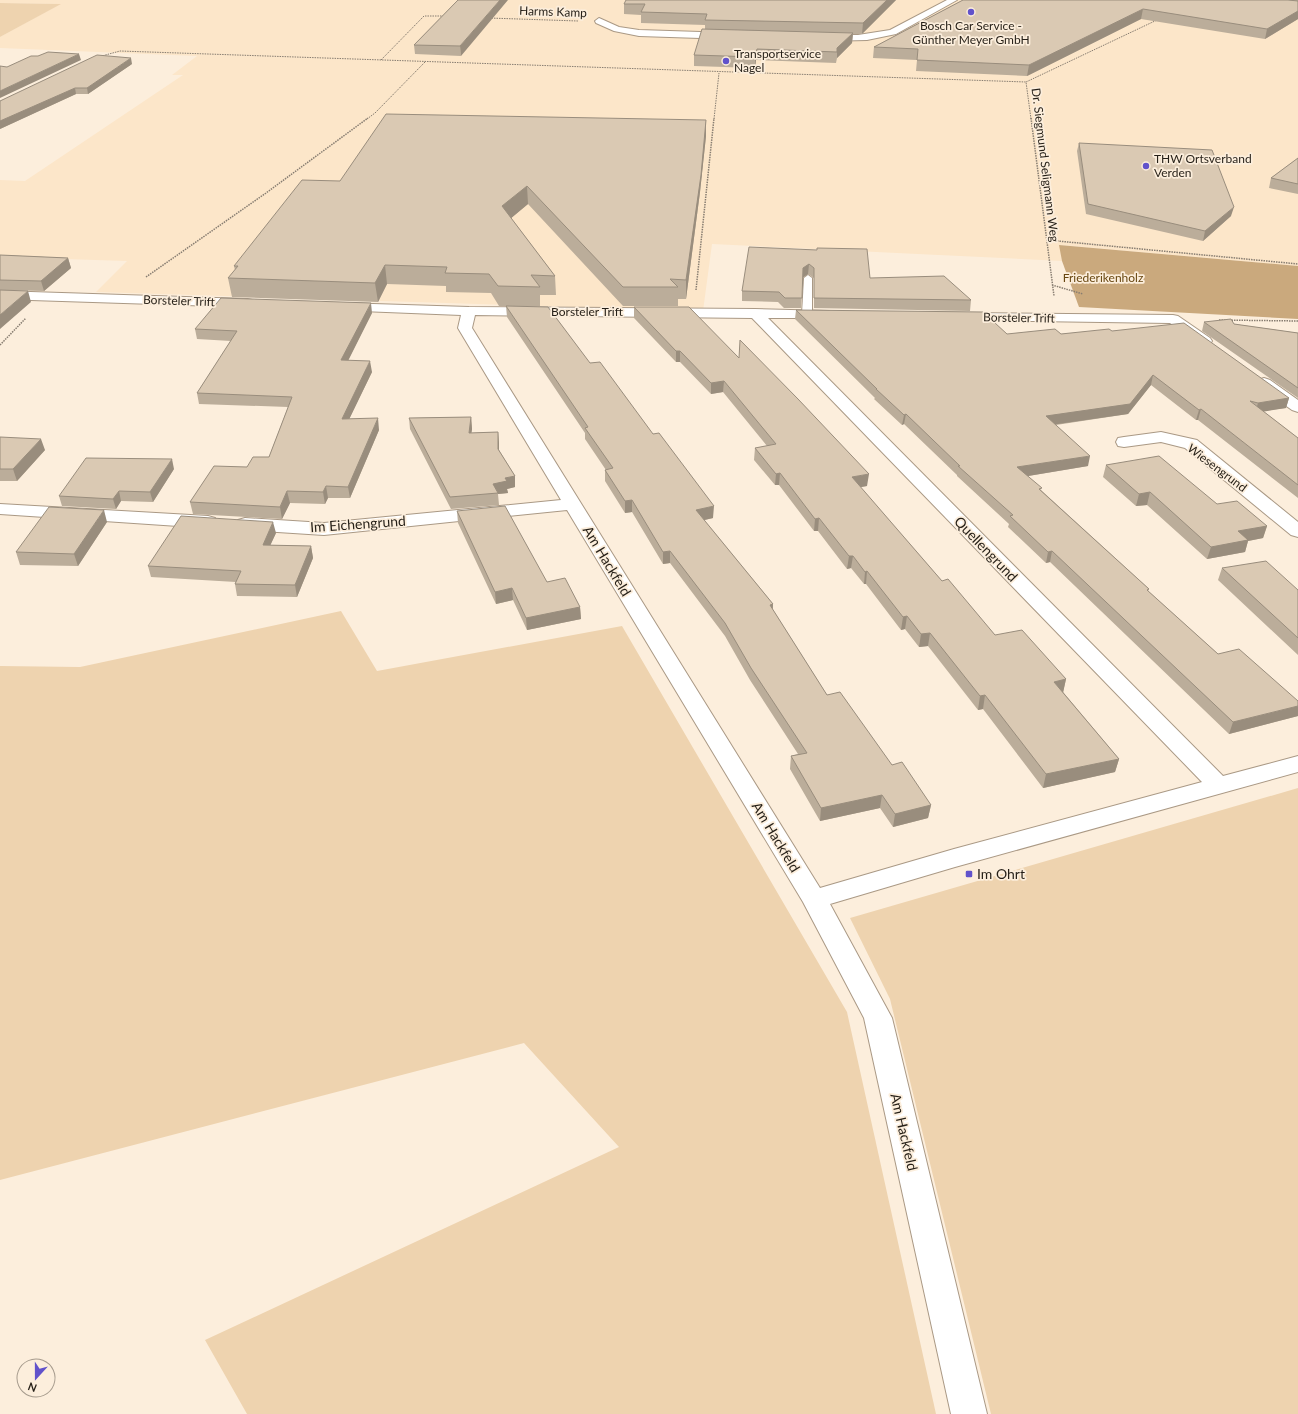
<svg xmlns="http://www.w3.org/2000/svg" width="1298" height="1414" font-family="Lato,sans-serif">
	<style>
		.built { fill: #fce6c9 }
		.green { fill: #eed3af }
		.forest { fill: #caa97d }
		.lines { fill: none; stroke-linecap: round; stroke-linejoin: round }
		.service-casing { stroke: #aa9985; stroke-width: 2 }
		.minor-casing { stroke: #aa9985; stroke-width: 2 }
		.path-far1 { stroke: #877d71; stroke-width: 1; stroke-dasharray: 1.5 1; stroke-linecap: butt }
		.path { stroke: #877d71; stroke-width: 1.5; stroke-dasharray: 1.5 1; stroke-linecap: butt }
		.service { fill: #fff; fill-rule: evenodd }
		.minor { fill: #fff; fill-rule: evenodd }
		.wall { fill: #bbad9a }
		.shaded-wall { fill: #998d7d }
		.building { fill: #dac9b3; stroke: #998d7d }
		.poi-dot { fill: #6152cb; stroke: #fceedc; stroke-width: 1.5 }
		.labels { text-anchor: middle; stroke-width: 3.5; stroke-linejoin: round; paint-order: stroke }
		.far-street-label { font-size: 12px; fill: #251f17; stroke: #fceedc }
		.far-poi-label { font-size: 12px; fill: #251f17; stroke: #fceedc; text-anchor: start }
		.far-park-label { font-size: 12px; fill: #684711; stroke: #fceedc }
		.street-label { font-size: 14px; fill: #251f17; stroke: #fceedc }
		.poi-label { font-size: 14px; fill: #251f17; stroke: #fceedc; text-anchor: start }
	</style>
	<rect width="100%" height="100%" fill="#fceedc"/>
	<path class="built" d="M0 0H1298V266L1060 245 1062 261 712 244 703 311 96 292 127 261 0 257V180L25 181 183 75H172L197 56 0 48V37L60 4 0 3Z"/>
	<path class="green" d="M0 3 61 4 0 37Z
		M341 611 377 671 622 626 847 1012 936 1414H247L205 1340 619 1147 524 1043 0 1180V666L80 667Z
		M1298 788V1414H991L890 999 850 918Z"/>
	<path class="forest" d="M1059 245 1298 266V319L1079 307 1062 261Z"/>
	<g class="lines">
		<defs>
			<path id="service" d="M808 275 812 278V314L807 317 802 314 804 278Z"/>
			<path id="minor" d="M947 0H957L896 34 867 40 823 41 818 38 823 35H858L890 30Z
				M599 18 619 27 639 30 731 33 736 36 731 39 639 36 614 31 596 23 595 21Z
				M0 291 247 299 252 300 254 303 252 306 247 307 0 299Z
				M341 303 469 307 755 309 829 311 831 314 829 317 824 318H768L1223 776 1298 756V772L955 867 830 904 892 1018 987 1414H951L864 1018 803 902 567 510 324 535 245 530 238 528 236 524 238 520 245 518 324 523 561 500 458 328 461 315 336 310 334 307 336 304ZM475 315 752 318 1202 782 954 849 820 888 472 328Z
				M959 313 1173 315 1178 316 1210 338 1212 341 1210 344 1205 345 1200 344 1170 323 954 320 952 317 954 314Z
				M1264 378 1270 380 1298 400V412L1292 410 1258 386 1256 383 1258 380Z
				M1161 432 1197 440 1298 522V537L1291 535 1185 448 1161 442 1124 447 1118 446 1116 442 1118 438 1124 437Z
				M0 504 208 516 215 518 217 522 215 526 208 528 0 514Z"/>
		</defs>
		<use href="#service" class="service-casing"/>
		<use href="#minor" class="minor-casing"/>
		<path class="path-far1" d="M489 18 578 21
			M98 57 120 51 1026 82
			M381 60 424 16H444
			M367 119 375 113 425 62
			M714 119 719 73
			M1031 119 1026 82 1157 20"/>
		<path class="path" d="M1031 118 1054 296
			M1047 240 1298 264
			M146 277 266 193 368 118
			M1052 285 1083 294
			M696 290 714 118
			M1219 320 1298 321
			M0 345 26 318"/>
		<use href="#service" class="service"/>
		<use href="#minor" class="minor"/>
	</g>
	<path class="wall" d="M458 0 461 56 415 54 414 45Z
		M896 0 862 34H853L852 43 837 58 836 63 756 60 755 68 694 66V55L705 29V25L641 23V15L624 14V4Z
		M963 0H1298V19L1265 39 1141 19 1027 76 916 71 917 60 873 58 874 47Z
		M132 64 88 94H76L0 129V101Z
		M706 120V136L700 192 686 299H678V306H623L528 204 511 218 555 276 556 295H540V306H499L491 293 446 292V286L387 284 378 302 232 297 228 278 235 270 234 266 340 181Z
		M1079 143 1231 216 1203 241 1086 214 1077 151Z
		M1298 158V194L1269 188 1271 178Z
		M816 250 870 278 971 300 970 311 814 308V278L808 274 803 278 801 308H784L778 302 742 301V291Z
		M0 255 68 258 71 268 44 291 0 290Z
		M506 306 590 363 713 518 704 520 773 604V610L827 695 892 765 931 805 928 818 893 827 880 808 820 821 790 769 791 756 798 754 750 680 725 636 670 563 663 564 632 512 625 513 605 481V470H606L585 439V433L507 317Z
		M634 307 739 358 867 486 860 487 942 581 995 635 1066 679 1063 692 1119 759 1115 772 1043 788 983 709 978 710 928 646 919 647 905 629 901 630 866 584H864L851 568 847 569 818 531H814L779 485H775L754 460 755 448 767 446 723 392 711 394 680 362H676L634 318Z
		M796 310 1007 334H1061L1112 331 1289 398 1286 408 1263 411 1298 438V498L1198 420H1196L1151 385 1128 414 1056 425 1088 466 1028 476 1042 491 1149 589 1148 591 1218 654 1298 701V716L1229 734 1050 562 1046 563 1008 527 1009 524 957 476V475L904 424 902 425 874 399 875 398 795 319Z
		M372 313 348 360 372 372 349 419 379 430 350 498H328L325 504 290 503 282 519 193 514 190 502 247 467 269 457 288 407 199 404 197 393 231 341 197 339 195 329Z
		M1204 322 1234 324 1298 333V398L1202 331Z
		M471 417 472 429 471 433 498 432 499 450 515 476V487L507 489 508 493 498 494 499 505 451 509 410 429 409 418Z
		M0 437 45 450 17 481H0Z
		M1106 465 1217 504 1267 526 1263 538 1248 541 1245 552 1207 559 1147 505 1136 506 1103 477Z
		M174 469 153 502 121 501 116 509 62 506 59 496Z
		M457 511 547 582 580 607 581 619 527 630 513 600 496 604 458 523Z
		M107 522 78 566 20 565 16 552Z
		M276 533 270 545 311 546 313 558 297 597 237 596 235 584 236 582 151 577 148 566Z
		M1222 568 1298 590V655L1218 580Z"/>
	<path class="shaded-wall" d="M500 0H508L461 56 460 46Z
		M887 0H896L862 34 863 23Z
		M1143 9 1141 19 1027 76 1029 65Z
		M1298 11V19L1265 39 1267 29Z
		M853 33 852 43 837 58V48Z
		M757 49 756 60 755 68V57Z
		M79 54 81 60 0 98V91Z
		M131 58 132 64 88 94 87 88Z
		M75 88 76 94 0 129V121Z
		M706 120V136L700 192 686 299V280Z
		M527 186 528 204 504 224 502 206Z
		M1234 207 1231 216 1203 241 1205 231Z
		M68 258 71 268 44 291 41 281Z
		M809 264 808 274 802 278 803 268Z
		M385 265 387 284 378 302 375 283Z
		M28 291 31 302 0 329V315Z
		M371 303 372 313 343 371 341 360Z
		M676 351H680V362H676Z
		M370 361 372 372 344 430 342 419Z
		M1153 375 1151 385 1128 414 1044 426 1046 416Z
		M724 381 723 392 711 394V383Z
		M1289 398 1286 408 1255 413 1258 403Z
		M1201 409 1198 420H1196L1199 410Z
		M906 414 904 424 902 425 904 415Z
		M471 417 472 429 470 444 469 433Z
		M378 418 379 430 350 498 348 487Z
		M498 432 499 443V460L498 449Z
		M41 439 45 450 17 481 13 469Z
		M1090 456 1088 466 1016 478 1017 467Z
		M172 459 174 469 153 502 150 492Z
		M780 473 779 485H775L776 474Z
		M869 474 867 486 850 489 852 477Z
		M515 476V487L507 489 508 493 498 494V493L493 484 505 478Z
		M326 486 328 498 325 504 323 492Z
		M119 491 121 501 116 509 113 499Z
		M287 491 290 503 282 519 280 507Z
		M1150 492 1147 505 1136 506 1139 494Z
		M632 500V512L625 513V501Z
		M714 506 713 518 696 522V510Z
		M104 510 107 522 78 566 74 554Z
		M819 518 818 531H814L815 519Z
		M273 522 276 533 265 557 263 545Z
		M1267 526 1263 538 1248 541 1245 552 1207 559 1211 547 1238 531Z
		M311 546 313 558 297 597 295 585Z
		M670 551V563L663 564V552Z
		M1052 551 1050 562 1046 563 1048 552Z
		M849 556H853L851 568 847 569Z
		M867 571 866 584H864L865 572Z
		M512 588 513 600 496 604 495 592Z
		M773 604 772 617 770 605Z
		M580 607 581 619 527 630 526 618Z
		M907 616 905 629 901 630 903 617Z
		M930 633 928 646 919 647 921 634Z
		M1066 679 1063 693 1054 682Z
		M985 695 983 709 978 710 980 696Z
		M1298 706V716L1229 734 1233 722Z
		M1119 759 1115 772 1043 788 1046 774Z
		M882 795 880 808 820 821 821 808Z
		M931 805 928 818 893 827 895 814Z"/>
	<path class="building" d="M458 0H500L460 46 414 45Z
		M626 0H887L863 23 705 20 707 14 641 12 645 4H624Z
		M963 0H1288L1298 1V11L1267 29 1143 9 1029 65 917 60 918 49 874 47Z
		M702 29 853 33 837 48V52L757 49 755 57 694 55Z
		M48 52 79 54 0 91V66L7 67 31 56H38Z
		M97 55 131 58 87 88H75L0 121V101Z
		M386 114 706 120 701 175 686 280 670 279 678 287H623L527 186 502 206 555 276 531 275 540 287 498 286 489 274 445 273 447 267 385 265 375 283 228 278 238 266H234L302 180 340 181Z
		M1079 143 1212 150 1234 207 1205 231 1088 204Z
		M1298 158V184L1271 178Z
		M749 247 817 250V248L867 249 870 278 944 276 971 300 814 298V268L809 264 803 268 802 298H785L779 292 742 291Z
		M0 255 68 258 41 281 0 280Z
		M0 290 28 291 0 315Z
		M221 298 371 303 341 360 370 361 342 419 378 418 348 487 326 486 323 492 287 491 280 507 190 502 214 466 247 467 253 457H269L292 397 197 393 237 331 195 329Z
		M506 306 548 307 590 363 600 362 653 434 659 433 714 506 696 510 773 604 770 605 827 695 840 692 892 765 902 762 931 805 895 814 882 795 821 808 791 756 807 753 751 668 725 623 670 551 663 552 632 500 625 501 605 470 613 468 585 428 588 427Z
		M634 307H689L739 358 740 340 798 399 869 474 852 477 942 581 948 579 995 635 1022 630 1066 679 1054 682 1119 759 1046 774 985 695 980 696 930 633 921 634 907 616 903 617 867 571 865 572 853 556H849L819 518 815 519 780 473 776 474 755 448 776 444 724 381 711 383 680 351H676Z
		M796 310 983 312 1007 334 1055 329 1061 334 1109 329 1112 331 1184 323 1289 398 1258 403 1250 401 1298 438V485L1201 409 1199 410 1153 375 1130 404 1046 416 1090 456 1017 467 1042 488 1039 489 1149 589 1147 590 1218 654 1239 649 1298 701V706L1233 722 1052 551 1048 552 1010 516 1013 515 958 466H960L906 414 904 415 876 389H877Z
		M1231 319 1234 324 1298 333V388L1204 322Z
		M471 417 469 433 498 432V449L515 476 505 478 507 481 493 484 498 493 450 497 409 418Z
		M0 437 41 439 13 469H0Z
		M1159 456 1217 504 1237 501 1267 526 1238 531 1248 540 1211 547 1150 492 1139 494 1106 465Z
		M86 458 172 459 150 492 119 491 113 499 59 496Z
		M505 506 547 582 565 578 580 607 526 618 512 588 495 592 457 511Z
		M49 507 104 510 74 554 16 552Z
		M181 516 273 522 263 545 311 546 295 585 235 584 241 571 148 566Z
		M1266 561 1298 590V638L1222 568Z"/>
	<g class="poi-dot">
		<circle cx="971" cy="12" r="4"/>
		<circle cx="726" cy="61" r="4"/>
		<circle cx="1146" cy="166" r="4"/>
		<rect x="965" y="870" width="8" height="8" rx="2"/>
	</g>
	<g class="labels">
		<g class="far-street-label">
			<text transform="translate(553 12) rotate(2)" y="4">Harms Kamp</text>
			<text transform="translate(1045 165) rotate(83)" y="4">Dr. Siegmund Seligmann Weg</text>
			<text transform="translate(179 301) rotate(2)" y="4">Borsteler Trift</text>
			<text x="587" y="316">Borsteler Trift</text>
			<text transform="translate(1019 318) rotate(1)" y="4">Borsteler Trift</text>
			<text transform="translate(1217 468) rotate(37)" y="4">Wiesengrund</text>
		</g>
		<g class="far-poi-label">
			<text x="971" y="30" text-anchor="middle">Bosch Car Service -<tspan x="971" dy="14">Günther Meyer GmbH</tspan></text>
			<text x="734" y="58">Transportservice<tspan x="734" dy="14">Nagel</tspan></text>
			<text x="1154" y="163">THW Ortsverband<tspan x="1154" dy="14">Verden</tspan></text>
		</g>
		<g class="far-park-label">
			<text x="1103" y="282">Friederikenholz</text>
		</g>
		<g class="street-label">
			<text transform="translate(358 524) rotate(-4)" y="5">Im Eichengrund</text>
			<text transform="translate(986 549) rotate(46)" y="5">Quellengrund</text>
			<text transform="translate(607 561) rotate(59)" y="5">Am Hackfeld</text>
			<text transform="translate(776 837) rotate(59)" y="5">Am Hackfeld</text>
			<text transform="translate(904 1132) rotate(77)" y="5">Am Hackfeld</text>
		</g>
		<g class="poi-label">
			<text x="977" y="879">Im Ohrt</text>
		</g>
	</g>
	<g transform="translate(36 1378) rotate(201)"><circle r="19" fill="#fceedc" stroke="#a69b8d"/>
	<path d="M0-3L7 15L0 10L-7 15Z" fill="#6152cb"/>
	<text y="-6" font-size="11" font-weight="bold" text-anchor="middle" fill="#251f17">N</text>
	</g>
</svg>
